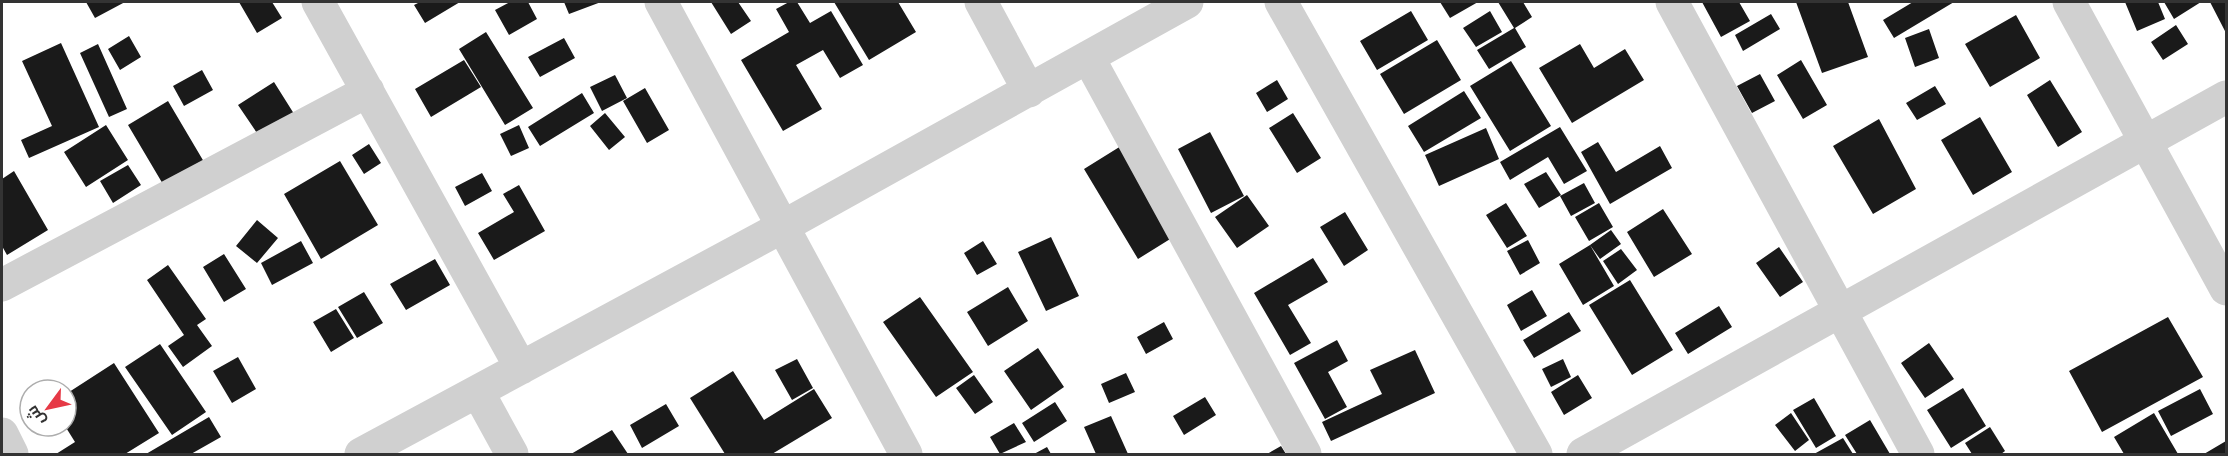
<svg xmlns="http://www.w3.org/2000/svg" width="2228" height="456" font-family="'Golos Text',Cairo,sans-serif">
	<style>
		.building { fill: #1a1a1a }
		.lines { fill: none; stroke-linecap: round; stroke-linejoin: round }
		.minor { stroke: #d0d0d0; stroke-width: 33 }
	</style>
	<rect width="100%" height="100%" fill="#fff"/>
	<path class="building" d="M86 2H125L95 18Z
		M239 2H272L282 18 257 33Z
		M420 2H460L425 23 414 5Z
		M510 2H528L537 19 509 35 495 10Z
		M564 2H601L569 14Z
		M711 2H738L751 21 731 34Z
		M789 2H797L810 23 831 11 863 65 840 78 823 50 796 65 822 109 783 131 741 60 789 32 776 9Z
		M834 2H898L916 32 869 60Z
		M1440 2H1478L1450 18Z
		M1498 2H1523L1532 17 1515 28 1526 47 1489 69 1477 50 1514 28Z
		M1702 2H1739L1750 21 1721 37Z
		M1796 2H1848L1868 57 1822 73Z
		M1913 2H1954L1894 38 1883 20Z
		M2125 2H2158L2165 19 2137 31Z
		M2164 2H2201L2174 19Z
		M2210 2H2226V33Z
		M1411 11 1428 40 1377 70 1360 41Z
		M1490 11 1502 32 1476 47 1463 28Z
		M1771 14 1780 29 1743 51 1735 35Z
		M2016 15 2040 58 1990 87 1965 44Z
		M2176 25 2188 44 2163 60 2151 42Z
		M1929 29 1939 58 1915 67 1905 38Z
		M486 32 533 108 505 125 459 49Z
		M129 36 141 57 120 70 108 49Z
		M564 38 575 58 540 77 528 57Z
		M1437 40 1461 80 1404 114 1380 74Z
		M61 43 99 127 29 158 21 140 52 126 22 61Z
		M98 44 127 109 109 117 80 53Z
		M1580 44 1594 68 1625 49 1644 80 1572 123 1539 68Z
		M464 60 481 87 431 117 415 89Z
		M1801 60 1827 105 1803 119 1777 75Z
		M1511 61 1551 126 1510 151 1470 86Z
		M202 70 213 90 184 106 173 86Z
		M1760 74 1775 101 1752 113 1737 86Z
		M615 75 627 98 602 111 590 87Z
		M1277 80 1288 99 1267 112 1256 93Z
		M2050 80 2082 132 2058 147 2027 95Z
		M274 82 296 117 261 139 238 105Z
		M1935 86 1946 104 1917 120 1906 103Z
		M645 88 669 130 647 143 623 101Z
		M1464 91 1481 118 1424 152 1408 126Z
		M582 93 594 113 540 146 528 127Z
		M168 101 207 167 167 191 128 125Z
		M605 113 625 137 609 150 590 126Z
		M1293 113 1321 158 1297 173 1269 128Z
		M1980 117 2012 172 1973 195 1941 140Z
		M1879 119 1916 189 1873 214 1833 146Z
		M106 125 128 160 86 187 64 152Z
		M519 125 529 148 511 156 500 134Z
		M1560 127 1587 171 1564 184 1548 157 1510 180 1500 162Z
		M1486 128 1499 159 1439 186 1425 155Z
		M1210 132 1244 196 1211 213 1178 149Z
		M1598 142 1616 172 1660 146 1672 168 1610 204 1581 152Z
		M369 144 381 163 364 174 352 155Z
		M1121 146 1175 236 1138 259 1084 169Z
		M340 161 378 225 321 259 284 194Z
		M128 165 141 185 113 203 100 181Z
		M14 171 48 230 7 255 2 246V179Z
		M1546 172 1561 195 1539 208 1524 184Z
		M482 173 492 191 465 206 455 187Z
		M1584 183 1595 203 1571 216 1560 196Z
		M519 185 545 231 494 260 478 233 514 212 503 194Z
		M1247 195 1269 226 1237 248 1215 217Z
		M1506 203 1527 236 1507 248 1486 215Z
		M1599 203 1613 227 1589 241 1575 217Z
		M1663 209 1692 254 1654 277 1627 232Z
		M1345 212 1368 250 1344 266 1320 227Z
		M257 220 278 238 257 263 236 246Z
		M1611 230 1621 244 1600 259 1590 245Z
		M1051 237 1079 296 1046 311 1018 252Z
		M1528 240 1540 263 1520 275 1507 251Z
		M301 241 313 263 272 285 261 263Z
		M983 241 997 264 977 275 964 253Z
		M1590 245 1614 286 1583 305 1559 264Z
		M1779 247 1803 282 1780 297 1756 263Z
		M1621 249 1637 270 1618 284 1603 261Z
		M224 254 246 289 224 302 203 267Z
		M1313 258 1328 282 1288 305 1311 343 1290 355 1254 293Z
		M435 259 450 285 406 310 390 284Z
		M168 265 206 319 197 325 212 346 183 367 168 346 184 335 147 280Z
		M1630 280 1673 350 1632 375 1589 305Z
		M1008 287 1028 321 988 346 967 312Z
		M1532 290 1547 316 1521 331 1507 305Z
		M364 292 383 323 357 338 338 307Z
		M920 297 973 372 936 397 883 322Z
		M1719 306 1732 327 1688 354 1675 333Z
		M336 309 354 338 331 352 313 322Z
		M1569 312 1581 331 1534 358 1523 340Z
		M2168 317 2203 377 2102 432 2069 371Z
		M1164 322 1173 339 1146 354 1137 337Z
		M1337 340 1348 361 1328 372 1347 407 1325 419 1294 363Z
		M1929 343 1954 379 1925 398 1901 363Z
		M160 344 206 412 172 435 125 367Z
		M1038 348 1064 387 1031 410 1004 371Z
		M1415 350 1435 393 1331 441 1322 422 1382 394 1370 370Z
		M238 357 256 389 232 403 213 371Z
		M797 359 813 388 792 400 775 370Z
		M1563 359 1571 377 1551 387 1542 369Z
		M114 363 159 433 125 454H56L75 442 65 426 66 394Z
		M733 371 764 420 814 389 832 418 772 454H725L690 398Z
		M1126 373 1135 392 1109 403 1101 384Z
		M974 375 993 402 975 414 956 388Z
		M1578 375 1592 398 1564 415 1551 392Z
		M1963 388 1986 426 1951 448 1927 410Z
		M2200 389 2213 414 2171 436 2158 411Z
		M1205 397 1216 415 1184 435 1173 416Z
		M1814 398 1836 436 1816 448 1793 410Z
		M1055 402 1067 421 1034 442 1022 423Z
		M666 404 679 426 642 448 630 425Z
		M1791 413 1809 440 1795 451 1775 425Z
		M2154 413 2178 454H2124L2114 437Z
		M1111 416 1128 454H1096L1084 427Z
		M209 417 221 437 191 454H146Z
		M1870 420 1890 454H1857L1845 435Z
		M1014 423 1026 442 1000 454 990 437Z
		M1990 427 2005 451 2001 454H1972L1965 443Z
		M612 430 628 454H571Z
		M1843 438 1853 454H1814Z
		M2226 441V454H2204Z
		M1281 446 1286 454H1267Z
		M1047 447 1051 454H1034Z"/>
	<g class="lines">
		<path class="minor" d="M318 2 521 368
			M661 2 906 454
			M981 2 1029 91
			M1281 2 1536 454
			M1672 2 1918 454
			M2069 2 2226 289
			M1088 57 1305 454
			M2 285 368 91
			M478 392 512 454
			M2 434 12 454
			M361 454 782 227 1187 2
			M1583 454 2226 97"/>
	</g>
	<rect width="2228" height="456" fill="none" stroke="#333333" stroke-width="6"/>
	<g transform="translate(48 408) rotate(237)"><circle r="28" fill="#ffffff" stroke="#adadad" stroke-width="1.5"/>
	<path d="M0-4.5L10 22L0 15L-10 22Z" fill="#e63946"/>
	<text y="-9" font-size="16" font-weight="bold" text-anchor="middle" fill="#333333">ش</text>
	</g>
</svg>
